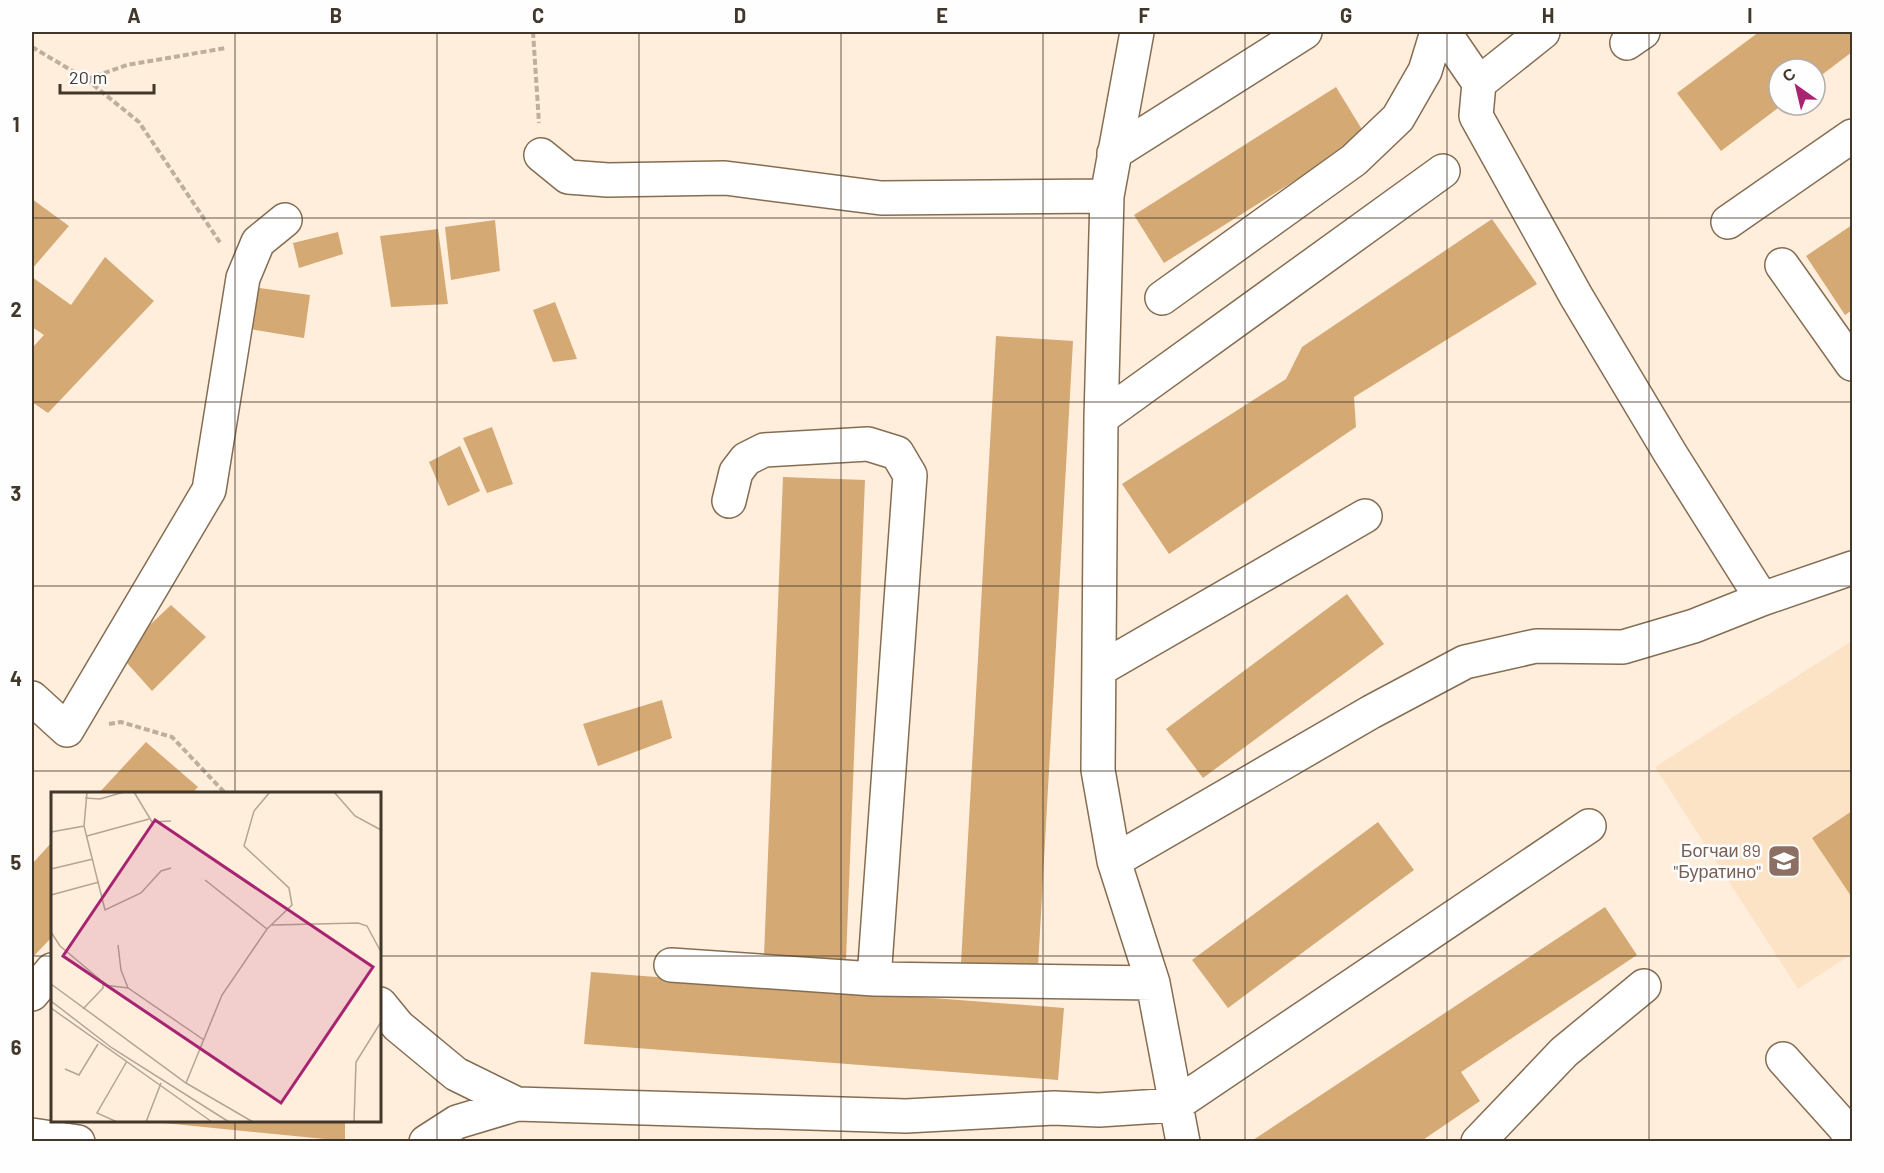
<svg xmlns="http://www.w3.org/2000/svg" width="1884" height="1173" font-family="Barlow,sans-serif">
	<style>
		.built { fill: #fce3c6 }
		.building { fill: #d4a974 }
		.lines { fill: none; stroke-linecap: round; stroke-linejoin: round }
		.minor-casing { stroke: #856d52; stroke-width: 36 }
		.path { stroke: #bdae9e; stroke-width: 4; stroke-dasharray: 6 3; stroke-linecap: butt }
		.minor { stroke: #fff; stroke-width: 33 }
		.grid { fill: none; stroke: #41372b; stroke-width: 1.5; stroke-opacity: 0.55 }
		.labels { text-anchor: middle; stroke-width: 5; stroke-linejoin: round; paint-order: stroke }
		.education-label { font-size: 18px; fill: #785e54; stroke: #fefefe; text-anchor: end }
		.inset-road { fill: none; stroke: #b3a595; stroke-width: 1.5 }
		.view { fill: #a72471; fill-opacity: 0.15; stroke: #a72471; stroke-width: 3 }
		.inset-edge { fill: none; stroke: #41372b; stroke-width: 3 }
		.neatline { fill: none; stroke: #41372b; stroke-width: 2 }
		.grid-label { font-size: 20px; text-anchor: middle; font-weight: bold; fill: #41372b }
	</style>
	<rect width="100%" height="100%" fill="#ffeedc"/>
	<path class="built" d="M1852 641V954L1798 989 1655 767Z"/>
	<path class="building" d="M1759 32H1852V52L1815 80V69H1779V105H1782L1721 151 1677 93Z
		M1336 87 1366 136 1164 263 1134 215Z
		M32 199 69 226 32 269Z
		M1492 219 1537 284 1354 397 1356 427 1169 554 1122 484 1286 379 1302 347Z
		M495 220 500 271 451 280 445 227Z
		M1852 225V310L1845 315 1806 256Z
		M438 229 448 304 391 307 380 236Z
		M338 232 343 254 299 268 293 243Z
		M105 257 154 301 48 413 32 402V348L44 335 32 327V277L71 305Z
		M252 287 310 295 304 338 250 329Z
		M555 302 577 359 553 362 533 310Z
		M996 336 1073 341 1038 967 961 963Z
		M492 427 513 484 487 493 463 438Z
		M460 446 480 491 448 506 429 462Z
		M783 477 865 480 846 959 764 956Z
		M1347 594 1384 644 1203 778 1166 729Z
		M171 605 206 637 152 691 119 654Z
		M662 700 672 738 598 766 583 724Z
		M146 742 198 787 191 794H98Z
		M1852 811V895L1851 896 1812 838Z
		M1378 822 1414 870 1228 1008 1192 960Z
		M52 842V937L32 958V864Z
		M1605 907 1637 955 1461 1072 1480 1101 1420 1142H1250Z
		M591 972 1064 1008 1058 1080 584 1044Z
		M155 1120H345V1141L154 1122Z"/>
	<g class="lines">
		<defs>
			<path id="minor" d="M1137 32 1107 196 1101 418 1098 770 1114 861 1153 983 1183 1142
				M1444 32 1479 83
				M1543 32 1479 83 1476 116 1576 296 1670 453 1762 599
				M1627 43 1643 32
				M1114 153 1305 32
				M541 155 568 177 608 180 725 178 881 198 1107 196
				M1728 222 1852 136
				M1782 265 1852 364
				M1162 298 1354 160 1398 118 1425 71 1437 32
				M1101 418 1443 171
				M729 501 736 472 746 459 764 450 868 444 897 453 910 475 874 979
				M1100 669 1365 516
				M32 698 67 730 209 490 243 278 258 242 285 220
				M1114 861 1371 712 1465 662 1536 646 1623 647 1694 626 1762 599 1852 568
				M671 965 874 979 1153 983
				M32 994 52 970
				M380 1004 398 1026 456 1074 517 1104
				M1783 1059 1844 1127 1852 1140
				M32 1135 78 1142
				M426 1142 457 1122 517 1104 906 1116 1054 1108 1099 1110 1175 1105 1589 826
				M1478 1142 1564 1052 1644 986"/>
		</defs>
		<use href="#minor" class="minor-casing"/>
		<path class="path" d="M533 32 539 123
			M32 47 86 79 139 122 221 244
			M87 79 127 65 226 48
			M109 724 121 722 172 737 226 794"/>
		<use href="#minor" class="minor"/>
	</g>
	<path class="grid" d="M235 32V794M437 32V1142M639 32V1142M841 32V1142M1043 32V1142M1245 32V1142M1447 32V1142M1649 32V1142M32 218H1852M32 402H1852M32 586H1852M32 771H1852M32 956H52M380 956H1852M235 1120V1142"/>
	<defs>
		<symbol id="school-square" viewBox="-11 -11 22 22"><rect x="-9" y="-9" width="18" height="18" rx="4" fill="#8d6e63" stroke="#fefefe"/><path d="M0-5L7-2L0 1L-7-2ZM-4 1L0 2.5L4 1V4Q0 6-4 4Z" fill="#fff"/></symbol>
	</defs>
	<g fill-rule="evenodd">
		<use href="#school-square" x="1765" y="842" width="38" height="38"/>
	</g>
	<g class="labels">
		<g class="education-label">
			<text x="1761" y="857">Богчаи 89<tspan x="1761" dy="21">"Буратино"</tspan></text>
		</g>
	</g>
	<g transform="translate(51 792)">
		<rect width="330" height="330" fill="#ffeedc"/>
		<path class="inset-road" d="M83 0 101 30 120 29M283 0 304 24 330 38M34 6 49 7 73 0M33 34 54 118 90 101 110 79 120 76M0 40 33 34 36 0M36 44 98 27M0 77 42 67M154 88 216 137M0 103 48 90M221 133 307 131 316 134 330 160M0 140 9 154 52 190V196L32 217M67 153 70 178 77 196M0 192 135 291 202 330M53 193 77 196 153 248M0 209 61 256 178 330M0 216 161 330M14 277 28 283 47 252M135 291 171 203 216 137 241 113 238 96 193 54 203 19 219 0M66 330 46 321 76 269M95 330 110 291M303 330 305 270 330 230"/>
		<path class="view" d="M104 28 322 175 230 311 12 164Z"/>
		<rect width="330" height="330" class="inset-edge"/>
	</g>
	<rect width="1884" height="1173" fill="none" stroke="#fefefe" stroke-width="66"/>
	<g transform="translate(1797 87) rotate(326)"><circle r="28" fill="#fefefe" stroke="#b2aeaa" stroke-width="1.5"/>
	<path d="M0-4.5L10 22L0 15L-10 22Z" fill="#a72471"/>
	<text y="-9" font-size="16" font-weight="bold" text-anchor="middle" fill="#41372b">С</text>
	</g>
	<path d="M60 84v9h94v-9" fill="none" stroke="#41372b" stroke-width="3"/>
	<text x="69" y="84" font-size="18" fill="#41372b" stroke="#fefefe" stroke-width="4.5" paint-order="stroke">20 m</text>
	<rect x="33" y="33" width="1818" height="1107" class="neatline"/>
	<g class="grid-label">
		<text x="134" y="23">A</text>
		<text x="336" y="23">B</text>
		<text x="538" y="23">C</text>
		<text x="740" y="23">D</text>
		<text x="942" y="23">E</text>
		<text x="1144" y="23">F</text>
		<text x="1346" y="23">G</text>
		<text x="1548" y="23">H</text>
		<text x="1750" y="23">I</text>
		<text x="16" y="132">1</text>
		<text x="16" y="317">2</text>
		<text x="16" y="501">3</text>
		<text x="16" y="686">4</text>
		<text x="16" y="870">5</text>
		<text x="16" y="1055">6</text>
	</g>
</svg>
